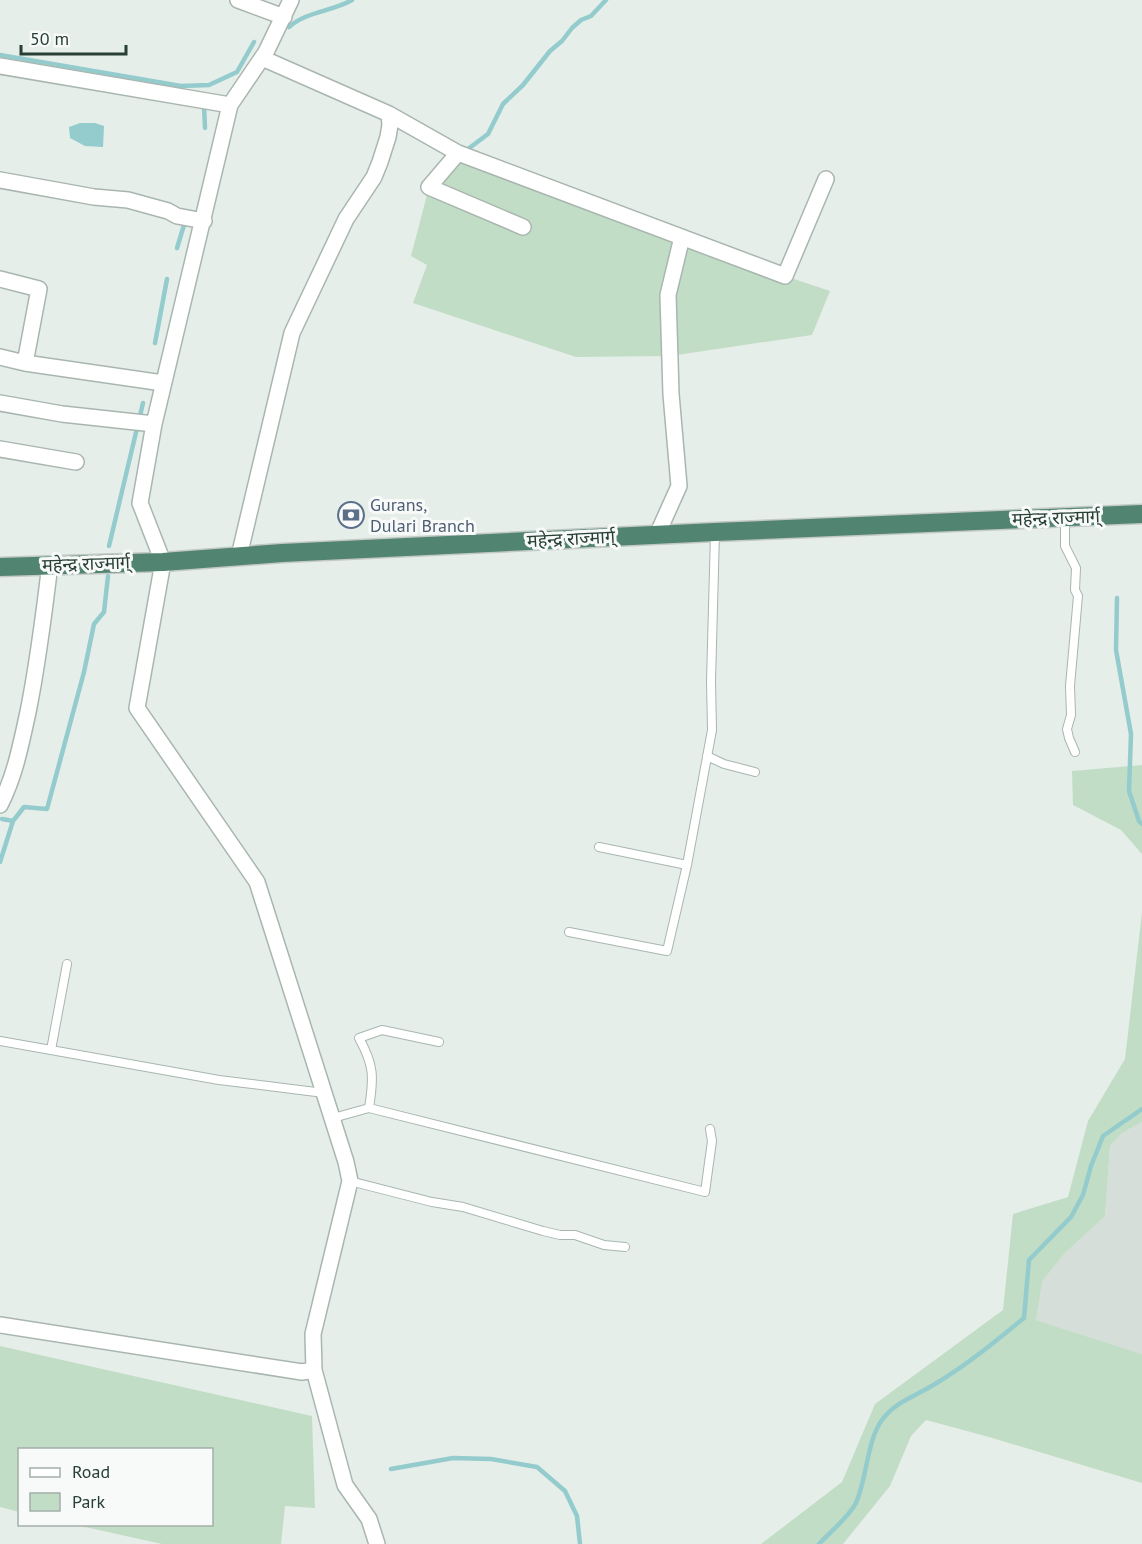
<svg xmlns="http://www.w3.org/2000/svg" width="1142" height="1544" font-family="'PT Sans','Noto Sans Devanagari',sans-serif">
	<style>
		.built { fill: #d5ded8 }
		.green { fill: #c2ddc5 }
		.water { fill: #94cbcd }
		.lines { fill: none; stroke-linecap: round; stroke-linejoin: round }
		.stream { stroke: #94cbcd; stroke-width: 4.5 }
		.service-casing { stroke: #a9b6b0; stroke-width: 10 }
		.minor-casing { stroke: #a9b6b0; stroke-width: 18 }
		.trunk-casing { stroke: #c3c9c6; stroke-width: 21 }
		.service { stroke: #fff; stroke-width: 8 }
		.minor { stroke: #fff; stroke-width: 15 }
		.trunk { stroke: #528472; stroke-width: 18 }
		.labels { text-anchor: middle; stroke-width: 6; stroke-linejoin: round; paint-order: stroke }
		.service-label { font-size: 18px; fill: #4e5e75; stroke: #f7faf8; text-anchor: start }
		.street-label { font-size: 18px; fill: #273f35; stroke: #f7faf8 }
	</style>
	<rect width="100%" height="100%" fill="#e6eeea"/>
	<path class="built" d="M1142 1122V1354L1036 1320 1041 1281 1065 1253 1105 1216 1110 1146 1122 1133Z"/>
	<path class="green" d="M458 153 785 276 830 291 812 335 670 356 576 357 413 303 427 265 411 256 429 187Z
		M1142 765V854L1121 830 1073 805 1072 771Z
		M1142 912V1122L1122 1133 1110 1146 1105 1216 1065 1253 1042 1281 1036 1320 1142 1354V1483L989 1437 926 1420 911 1436 890 1486 843 1544H761L842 1482 875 1404 1003 1310 1013 1214 1068 1197 1088 1121 1125 1059Z
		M0 1346 312 1416 315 1508 285 1506 281 1544H162L76 1525 212 1524V1450H20L19 1512 0 1507Z"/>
	<path class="water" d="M80 123H95L104 126 103 147 85 146 70 138 69 127Z"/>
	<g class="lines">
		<path class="stream" d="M289 27C307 11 331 12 352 0
			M0 55 181 86 209 85 237 72 254 42
			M204 106 205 128
			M468 149 488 134 503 104 523 85 550 51 562 41 572 28 581 20 591 16 606 0
			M177 248 184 225
			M155 343 167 279
			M109 546 143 403
			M1117 598 1116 650 1131 734 1129 791 1139 821 1142 824
			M2 819 13 821 24 807 47 809 84 672 94 624 104 612 108 576
			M0 862 13 821
			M391 1469 453 1458 491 1459 537 1467 565 1491 577 1516 580 1544
			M819 1544C830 1532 848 1518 856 1503 867 1478 867 1440 882 1420 896 1401 916 1396 935 1384 967 1365 996 1341 1024 1318L1029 1260 1071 1217 1083 1195 1091 1166 1103 1136 1142 1109"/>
		<defs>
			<path id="service" d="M1065 518V546L1076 568 1075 590 1078 596 1070 686 1071 715 1067 729 1069 738 1075 752
				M707 756 724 764 755 772
				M687 865 712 730 711 681 715 533
				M569 932 667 951 687 865 599 847
				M67 964 51 1050 219 1080 324 1093
				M0 1041 51 1050
				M369 1108 705 1192 712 1141 710 1129
				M333 1118 369 1108C374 1077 374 1065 359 1038L382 1030 439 1042
				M350 1181 432 1202 463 1207 543 1231 560 1235H575L604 1245 625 1247"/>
			<path id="minor" d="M238 0 284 17
				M291 0 266 52 230 105 154 424 140 503 163 562 137 708 257 882 346 1162 350 1181 313 1334 314 1370 345 1485 369 1519 377 1544
				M262 58 389 114 458 153
				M0 66 230 105
				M0 180 94 197 128 200 168 211 177 216 204 221
				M523 227 429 187 458 153 785 276 826 179
				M0 279 39 289 25 363 163 383
				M0 357 25 363
				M0 403 62 414 154 424
				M0 449 76 462
				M657 535 679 486 671 394 668 295 682 237
				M239 556 292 333 346 219 374 177 380 162 388 137 390 125 389 114
				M0 805C15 776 21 744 28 712 38 663 44 614 50 564
				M0 1325 302 1372 314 1370"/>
			<path id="trunk" d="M0 567 163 562 282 553 715 532 1142 514"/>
		</defs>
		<use href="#service" class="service-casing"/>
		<use href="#minor" class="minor-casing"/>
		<use href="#trunk" class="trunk-casing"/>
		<use href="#service" class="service"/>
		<use href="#minor" class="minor"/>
		<use href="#trunk" class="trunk"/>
	</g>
	<defs>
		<symbol id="bank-ring" viewBox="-11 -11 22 22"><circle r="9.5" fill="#f7faf8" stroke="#5c6f8a" stroke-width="1.5"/><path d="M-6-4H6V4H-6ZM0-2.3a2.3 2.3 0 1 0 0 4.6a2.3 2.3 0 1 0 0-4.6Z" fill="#5c6f8a"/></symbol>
	</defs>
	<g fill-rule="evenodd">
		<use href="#bank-ring" x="336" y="500" width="30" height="30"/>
	</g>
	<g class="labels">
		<g class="service-label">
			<text x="370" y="511">Gurans,<tspan x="370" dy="21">Dulari Branch</tspan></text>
		</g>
		<g class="street-label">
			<text transform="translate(1056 518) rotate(-2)" y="6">महेन्द्र राज्मार्ग्</text>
			<text transform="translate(571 539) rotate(-3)" y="6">महेन्द्र राज्मार्ग्</text>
			<text transform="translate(86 564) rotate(-2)" y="6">महेन्द्र राज्मार्ग्</text>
		</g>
	</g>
	<rect x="18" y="1448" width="195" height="78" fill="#f7faf8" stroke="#a4afaa" stroke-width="1.5"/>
	<rect x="30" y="1468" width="30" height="9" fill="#ffffff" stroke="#a4afaa" stroke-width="1.5"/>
	<text x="72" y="1478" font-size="18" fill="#273f35">Road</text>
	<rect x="30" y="1493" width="30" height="18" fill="#c2ddc5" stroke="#a4afaa" stroke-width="1.5"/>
	<text x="72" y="1508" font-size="18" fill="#273f35">Park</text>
	<path d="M21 45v9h105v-9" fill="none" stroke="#273f35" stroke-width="3"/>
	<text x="30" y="45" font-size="18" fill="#273f35" stroke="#f7faf8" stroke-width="4.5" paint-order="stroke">50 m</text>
</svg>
